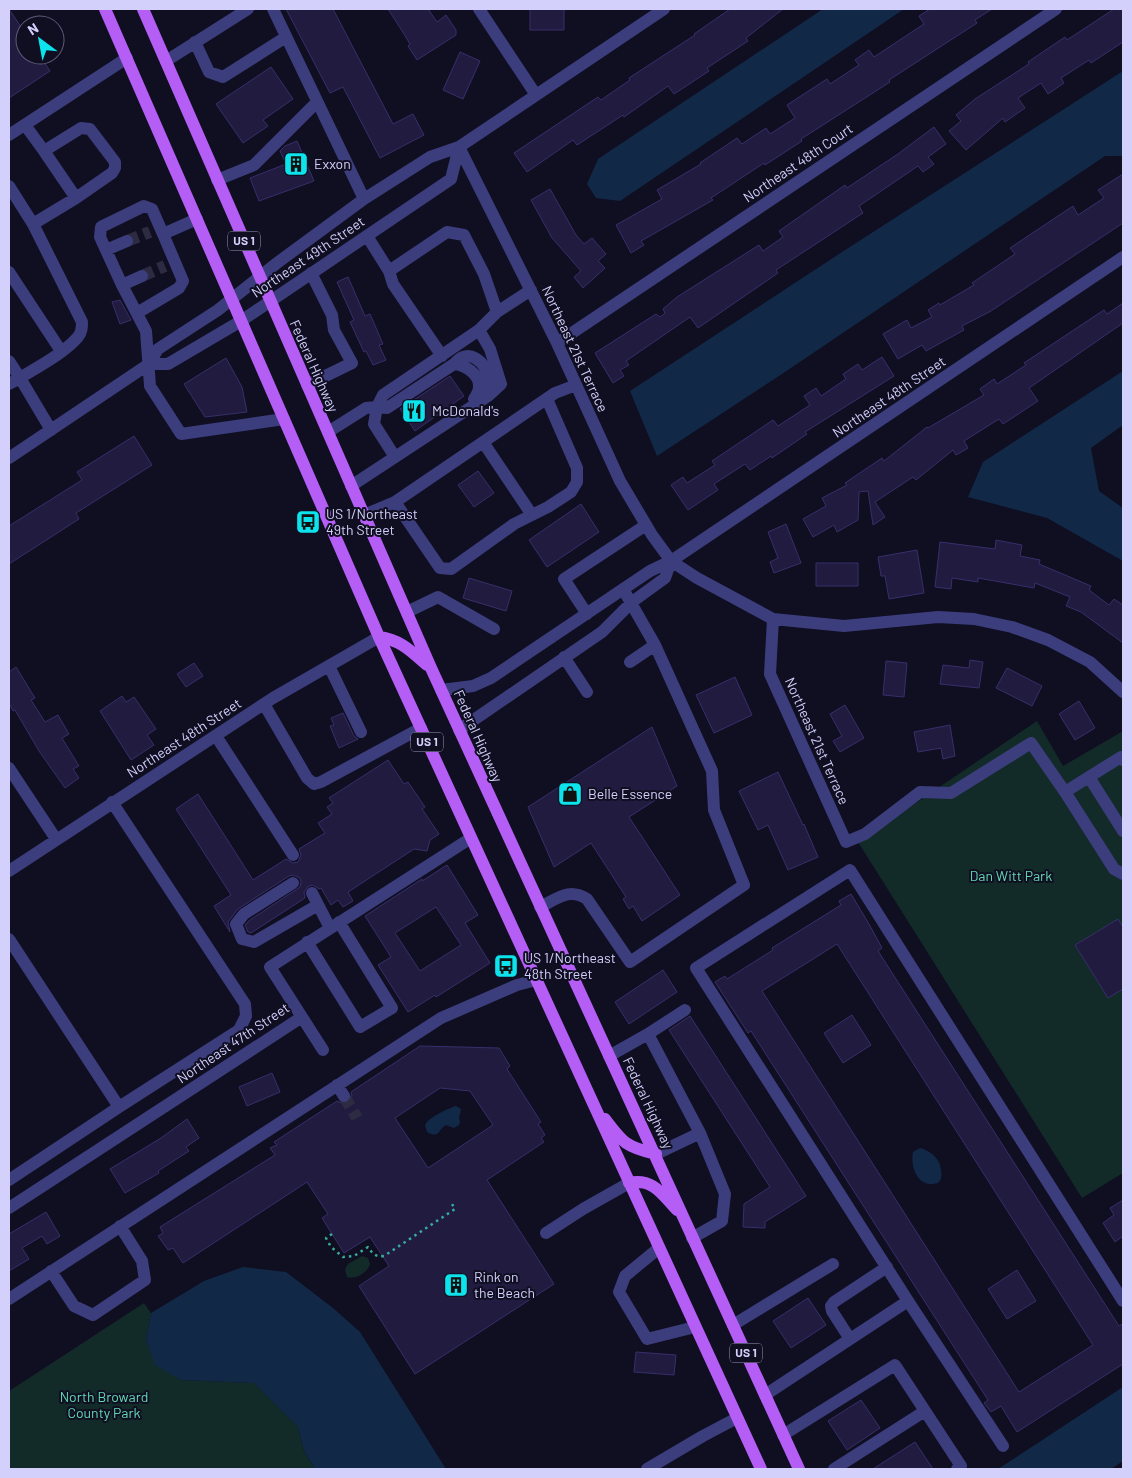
<svg xmlns="http://www.w3.org/2000/svg" width="1132" height="1478" font-family="Barlow,sans-serif">
	<style>
		.green { fill: #122a28 }
		.water { fill: #112947 }
		.building { fill: #211b40; stroke: #372f6b; fill-rule: evenodd }
		.lines { fill: none; stroke-linecap: round; stroke-linejoin: round }
		.minor-tunnel { stroke: #2d2b42; stroke-width: 12; stroke-dasharray: 12 6; stroke-linecap: butt }
		.path { stroke: #35ac9e; stroke-width: 2.5; stroke-dasharray: 2.5 4; stroke-linecap: butt }
		.minor { stroke: #3c3d7d; stroke-width: 12 }
		.major { stroke: #b45ef6; stroke-width: 12 }
		.labels { text-anchor: middle; stroke-width: 4; stroke-linejoin: round; paint-order: stroke }
		.shield { fill: #100e21; stroke: #9896ba; stroke-width: 1 }
		.shield-label { font-size: 12px; font-weight: bold; fill: #d3d0fc }
		.street-label { font-size: 14px; fill: #d3d0fc; stroke: #100e21 }
		.poi-label { font-size: 14px; fill: #d3d0fc; stroke: #100e21; text-anchor: start }
		.park-label { font-size: 14px; fill: #61d8b3; stroke: #100e21 }
	</style>
	<rect width="100%" height="100%" fill="#100e21"/>
	<path class="green" d="M1037 721 1063 766 1123 731V1173L1082 1198 858 842Z
		M362 1256 368 1258 370 1264C368 1272 356 1280 347 1277L345 1269 348 1264Z
		M144 1303 151 1313 146 1340 181 1380 254 1383 298 1427 304 1451 315 1469H9V1391Z"/>
	<path class="water" d="M823 9H904L620 201 596 198 587 184 598 159Z
		M1123 71V156H1105L782 374 657 456 630 391 842 252Z
		M1123 371V425L1091 448 1099 491 1123 508V561L1047 518 968 497 983 462Z
		M456 1106 461 1109 459 1118 460 1122 459 1125 454 1128 446 1125C437 1130 440 1139 427 1132L425 1125C429 1117 447 1109 456 1106Z
		M920 1148C936 1153 943 1163 941 1179L938 1183C918 1189 910 1167 913 1152Z
		M243 1267 286 1272 333 1308 360 1332 446 1469H315L304 1451 298 1427 254 1383 181 1380 155 1365 146 1340 151 1313 204 1281Z
		M1123 1387V1461L1111 1469H998Z"/>
	<path class="building" d="M9 9 25 33V55H39L50 71 9 98Z
		M286 9H333L393 124 413 114 424 135 380 158 343 87 330 93Z
		M388 9H428L437 22 446 15 456 30V35L417 60 408 46 410 44 404 34Z
		M530 9H564V30H530Z
		M730 9H783L746 38 748 41 707 68 709 71 674 94 668 86 624 117 623 115 577 145 573 140 527 172 514 153 598 97 601 100 630 80 629 78 695 35 694 34Z
		M930 9H992L975 20 977 23 889 80 890 82 801 139 802 141 765 165 764 163 711 198 713 200 641 241 644 245 631 253 616 225 662 199 657 190 701 164 700 163 737 138 742 144 766 128 770 134 795 118 787 105 827 79 830 84 859 65 855 60 869 50 874 57 924 24 919 16Z
		M1114 9H1123V42L1091 63 1089 60 1061 78 1064 83 1048 94 1041 83 1018 98 1025 108 1005 122 1003 118 966 150 949 131 961 121 956 115 975 99 1029 64 1028 62 1065 37 1067 40Z
		M460 52 480 61 463 99 443 90Z
		M271 67 293 99 263 120 268 126 243 143 216 104Z
		M934 127 946 144 928 157 934 164 923 172 918 166 859 206 863 213 776 270 778 273 698 328 690 317 626 361 629 365 620 370 624 376 613 383 595 353 656 314 660 317 665 313 663 309 677 297 759 245 763 251 783 237 779 231 845 185 847 188 898 154Z
		M297 141 314 181 259 201 250 178 286 164 280 151 285 146Z
		M1123 174V223L991 311 962 326 964 330 926 351 922 345 898 359 883 334 907 320 911 328 932 317 928 310 939 303 940 305 974 285 972 283 1015 254 1010 248 1073 206 1078 215 1104 198 1098 190Z
		M550 189 576 235 584 244 592 238 606 254 598 261 605 268 583 288 574 277 581 271 552 238 531 200Z
		M348 277 365 316 370 314 383 344 379 345 386 360 373 365 366 351 364 352 350 322 354 320 337 282Z
		M120 300 131 320 120 324 112 302Z
		M1123 303V323L1029 388 1038 401 1003 424 999 419 964 441 968 448 956 455 953 450 916 480 913 477 875 502 885 517 873 525 868 491 859 492 858 520 837 532 834 525 813 537 803 519 826 506 822 498 847 485 845 483 882 458 884 461 927 427 928 428 984 395 980 389 994 379 997 384 1026 365 1024 363 1104 310 1107 314Z
		M882 357 894 376 805 432 807 434 772 458 771 456 750 470 745 464 714 484 718 490 688 510 671 485 683 477 687 483 715 465 712 461 773 420 778 426 810 405 804 396 816 388 821 396 846 379 843 374 858 364 862 370Z
		M226 358 242 387 247 412 205 417 184 384Z
		M450 376 464 396 415 431 400 409Z
		M134 436 152 465 76 513 79 519 9 564V526L82 480 77 472Z
		M478 471 494 493 474 507 458 485Z
		M581 504 599 532 547 567 529 540Z
		M786 524 801 563 774 573 770 562 778 558 768 532Z
		M996 540 1022 545 1020 556 1040 560 1039 564 1091 586 1089 590 1109 605 1114 599 1123 605V643L1081 612 1066 606 1070 597 1035 583 1034 588 978 578V582L952 578 951 589 935 587 940 542 995 549Z
		M917 550 924 593 889 599 885 576H881L878 557Z
		M816 563H858V586H816Z
		M469 578 512 591 506 611 463 598Z
		M970 660 983 662 979 688 940 684 943 665 969 668Z
		M886 661 907 663 904 697 883 695Z
		M194 663 203 676 186 687 177 674Z
		M16 667 35 698 31 700 45 722 58 715 69 734 62 738 79 766 73 769 79 778 65 788 39 751 15 710 13 711 9 703V672Z
		M1007 668 1042 686 1032 706 996 688Z
		M735 677 752 715 714 733 696 695Z
		M122 696 126 702 134 697 156 729 147 735 154 745 131 760 100 711Z
		M1079 701 1095 728 1075 740 1059 714Z
		M845 705 864 738 840 752 833 741 842 736 830 714Z
		M343 713 354 736 358 739 339 748 330 726 334 725 331 718Z
		M950 725 955 756 943 759 941 748 918 752 914 732Z
		M652 727 677 786 629 817 680 895 642 921 633 906 629 909 623 899 626 897 591 843 554 867 528 807Z
		M388 760 404 784 408 782 425 807 422 809 439 834 430 840 427 851 414 849 348 892 353 901 343 907 338 900 331 905 321 888 319 889 313 885 309 886 304 892 305 898 251 933 248 932 245 925 250 920 300 887 301 882 300 878 293 875 289 876 238 909 228 922 230 932 214 906 231 895 176 809 198 794 253 880 286 859 293 863 298 862 301 855 299 849 325 833 318 823 332 814 327 807 333 803 329 798Z
		M778 772 803 825 804 824 818 857 788 870 768 825 758 830 739 791Z
		M447 865 478 915 465 923 490 963 436 997 435 995 408 1012 378 965 391 957 365 916 422 879V881ZM436 907 461 945 420 971 395 933Z
		M851 894 869 924 882 948 878 951 1119 1326 1123 1324V1364L1017 1432 1001 1406 991 1412 984 1403 988 1400 751 1031 748 1033 715 982 725 976 727 979 773 950 772 948 841 905 839 901ZM837 944 1093 1345 1019 1392 762 991Z
		M1118 919 1123 927V989L1108 998 1075 945Z
		M663 970 677 992 629 1024 615 1002Z
		M852 1015 871 1045 843 1063 824 1033Z
		M690 1016 806 1196 765 1222V1228L743 1227 744 1204 770 1187 669 1030Z
		M420 1046 499 1048 510 1066 507 1069 541 1122 538 1124 545 1135 541 1138 544 1142 487 1180 554 1284 415 1374 359 1286 389 1266 370 1237 344 1253 322 1218 328 1214 307 1182 183 1263 173 1248 168 1250 158 1236 163 1233 160 1227 275 1155 270 1148 277 1145 274 1142 337 1101 344 1104 349 1103 352 1096 351 1092ZM440 1088 470 1091 493 1125 428 1168 395 1118Z
		M272 1073 280 1092 247 1106 239 1087Z
		M187 1119 199 1138 186 1147 189 1151 158 1171 159 1173 125 1193 110 1169 161 1138Z
		M1123 1200V1236L1115 1242 1103 1223 1114 1215 1110 1208Z
		M46 1212 60 1236 47 1244 42 1236 22 1248 29 1259 9 1271V1234Z
		M1017 1270 1036 1301 1007 1319 988 1289Z
		M808 1298 826 1325 791 1348 773 1321Z
		M636 1352 676 1355 674 1375 634 1372Z
		M861 1400 880 1428 847 1450 828 1421Z
		M915 1442 933 1469H873Z"/>
	<g class="lines">
		<path class="minor-tunnel" d="M127 241 150 232
			M142 276 165 266
			M344 1096 357 1118"/>
		<path class="path" d="M332 1234 326 1238 331 1247 343 1257 354 1256 368 1247C373 1254 375 1257 384 1256L455 1209 452 1204"/>
		<path class="minor" d="M273 9 364 199
			M479 9 536 95
			M195 42 209 72 223 77 286 37
			M166 61 248 9
			M9 135 127 58
			M459 147 557 343 620 481 652 535 671 561 697 578 773 619 844 626 938 617 974 619 1012 627 1048 640 1090 662 1123 692
			M44 151 76 198
			M217 180 254 165 317 102
			M9 186 33 224
			M197 219 163 234 152 209 144 206 101 227 100 237 122 285 146 331 150 386 181 434 284 419
			M367 236 389 271 393 284 442 356
			M106 250 127 241
			M389 271 447 232 464 235 484 274 497 312
			M9 272 61 351
			M122 285 142 276
			M137 313 179 288 183 281 163 234
			M479 330 497 312 531 290
			M557 343 1056 9
			M9 361 20 378C39 366 63 354 78 337 82 332 82 327 82 322L33 224 76 198 112 173 115 168V162L90 129 81 128 44 151 25 125
			M149 364H168L241 321 451 179 459 147
			M454 364C465 365 480 374 479 387 479 391 476 396 474 399
			M9 384 20 378 51 430
			M307 385 352 363 334 330 332 315 311 273
			M328 432 366 408 377 407 383 395 479 330 490 349 501 384 488 396 351 486
			M483 442 532 515
			M395 457 374 424 377 407 387 408 454 364C456 362 460 358 463 357 479 350 501 382 481 395
			M9 458 149 364 158 349 218 310 277 263 364 199 430 157 459 147 664 9
			M395 502 440 568 451 569 514 524 548 507 571 492 577 482V468L547 399
			M364 515 395 502 555 393 576 385
			M407 612 438 597 494 629
			M587 614 564 579 646 525
			M773 619 770 674 846 842 865 834 920 792 951 793 1031 743 1065 792 1114 869 1123 874
			M564 657 587 692
			M630 662 655 645
			M329 666 361 732
			M441 690 473 686 491 678 650 571 671 561 1123 257
			M264 704 307 778 314 784 321 782 421 728
			M459 730 602 632 632 602 665 578 671 561
			M216 736 293 855
			M9 768 56 839
			M1089 777 1123 831
			M1065 792 1121 757 1123 760
			M9 871 273 698 379 637
			M293 883 244 914 236 924 242 939 254 942 318 905
			M312 893 330 928
			M540 907C557 899 569 887 587 899L630 962 744 885 714 810 712 771 655 645 623 589
			M9 939 119 1107
			M307 942 360 1027 392 1008 339 922
			M648 1034 685 1010
			M323 1050 270 967 471 838
			M609 1056 648 1034 700 1133 725 1194 722 1221 692 1238
			M337 1085 344 1096
			M656 1154 700 1133
			M9 1180 119 1107 239 1030 246 1016 245 1004 112 802
			M9 1208 302 1017
			M546 1233 583 1209 629 1183
			M659 1248 625 1276 619 1292 647 1339 695 1327
			M51 1271 74 1306 93 1315 145 1280 142 1261 120 1226
			M9 1299 441 1018 517 985 536 980
			M908 1301 1003 1446
			M733 1325 833 1264
			M850 1339 832 1311 831 1306 834 1302 887 1267
			M765 1395 908 1301 696 968 850 870 1123 1301
			M783 1435 895 1365 961 1466 957 1469
			M647 1469 703 1436 737 1418
			M834 1469 925 1411"/>
		<path class="major" d="M105 9 379 637 761 1469
			M143 9 431 668 799 1469
			M379 637C401 640 411 651 427 665
			M605 1119C623 1143 626 1147 656 1154
			M629 1183C653 1178 662 1194 677 1210"/>
	</g>
	<defs>
		<symbol id="building-square" viewBox="-11 -11 22 22"><rect x="-9" y="-9" width="18" height="18" rx="4" fill="#0de3ec" stroke="#100e21"/><path d="M-4-6H4V6H1V3H-1V6H-4ZM-2.5-4.3h1.7v1.8h-1.7ZM.8-4.3h1.7v1.8H.8ZM-2.5-1h1.7V.8h-1.7ZM.8-1h1.7V.8H.8Z" fill="#111"/></symbol>
		<symbol id="restaurant-square" viewBox="-11 -11 22 22"><rect x="-9" y="-9" width="18" height="18" rx="4" fill="#0de3ec" stroke="#100e21"/><path d="M-5-6h1v4h1v-4h1v4h1v-4h1v5L-1.5 .5V6h-2V.5L-5-1ZM5-6V6H3V1.5H1.5Q1.5-4 5-6Z" fill="#111"/></symbol>
		<symbol id="bus-square" viewBox="-11 -11 22 22"><rect x="-9" y="-9" width="18" height="18" rx="4" fill="#0de3ec" stroke="#100e21"/><path d="M-5-6H5V4H4V6H2V4H-2V6H-4V4H-5ZM-3.5-4V0h7V-4ZM-3.5 1.2v1.5H-2V1.2ZM2 1.2v1.5H3.5V1.2Z" fill="#111"/></symbol>
		<symbol id="shop-square" viewBox="-11 -11 22 22"><rect x="-9" y="-9" width="18" height="18" rx="4" fill="#0de3ec" stroke="#100e21"/><path d="M-5-2.5h2.3a2.7 3.5 0 0 1 5.4 0H5L5.5 6h-11ZM-1.5-2.5h3a1.5 2.3 0 0 0-3 0Z" fill="#111"/></symbol>
	</defs>
	<g fill-rule="evenodd">
		<use href="#building-square" x="282" y="150" width="28" height="28"/>
		<use href="#restaurant-square" x="400" y="397" width="28" height="28"/>
		<use href="#bus-square" x="294" y="508" width="28" height="28"/>
		<use href="#shop-square" x="556" y="780" width="28" height="28"/>
		<use href="#bus-square" x="492" y="952" width="28" height="28"/>
		<use href="#building-square" x="442" y="1271" width="28" height="28"/>
	</g>
	<g class="labels">
		<g class="shield">
			<rect x="228" y="231.5" width="32" height="19" rx="4"/>
			<rect x="411" y="732.5" width="32" height="19" rx="4"/>
			<rect x="730" y="1343.5" width="32" height="19" rx="4"/>
		</g>
		<g class="shield-label">
			<text x="244" y="245">US 1</text>
			<text x="427" y="746">US 1</text>
			<text x="746" y="1357">US 1</text>
		</g>
		<g class="street-label">
			<text transform="translate(798 163) rotate(-34)" y="5">Northeast 48th Court</text>
			<text transform="translate(308 257) rotate(-34)" y="5">Northeast 49th Street</text>
			<text transform="translate(575 349) rotate(65)" y="5">Northeast 21st Terrace</text>
			<text transform="translate(314 366) rotate(66)" y="5">Federal Highway</text>
			<text transform="translate(889 397) rotate(-34)" y="5">Northeast 48th Street</text>
			<text transform="translate(478 736) rotate(66)" y="5">Federal Highway</text>
			<text transform="translate(184 738) rotate(-33)" y="5">Northeast 48th Street</text>
			<text transform="translate(817 741) rotate(66)" y="5">Northeast 21st Terrace</text>
			<text transform="translate(233 1043) rotate(-34)" y="5">Northeast 47th Street</text>
			<text transform="translate(648 1103) rotate(65)" y="5">Federal Highway</text>
		</g>
		<g class="poi-label">
			<text x="314" y="169">Exxon</text>
			<text x="432" y="416">McDonald's</text>
			<text x="326" y="519">US 1/Northeast<tspan x="326" dy="16">49th Street</tspan></text>
			<text x="588" y="799">Belle Essence</text>
			<text x="524" y="963">US 1/Northeast<tspan x="524" dy="16">48th Street</tspan></text>
			<text x="474" y="1282">Rink on<tspan x="474" dy="16">the Beach</tspan></text>
		</g>
		<g class="park-label">
			<text x="1011" y="881">Dan Witt Park</text>
			<text x="104" y="1402">North Broward<tspan x="104" dy="16">County Park</tspan></text>
		</g>
	</g>
	<rect width="1132" height="1478" fill="none" stroke="#d3d0fc" stroke-width="20"/>
	<g transform="translate(40 40) rotate(328)"><circle r="24" fill="#100e21" stroke="#5e5c79"/>
	<path d="M0-4L9 19L0 12L-9 19Z" fill="#0de3ec"/>
	<text y="-8" font-size="14" font-weight="bold" text-anchor="middle" fill="#d3d0fc">N</text>
	</g>
</svg>
